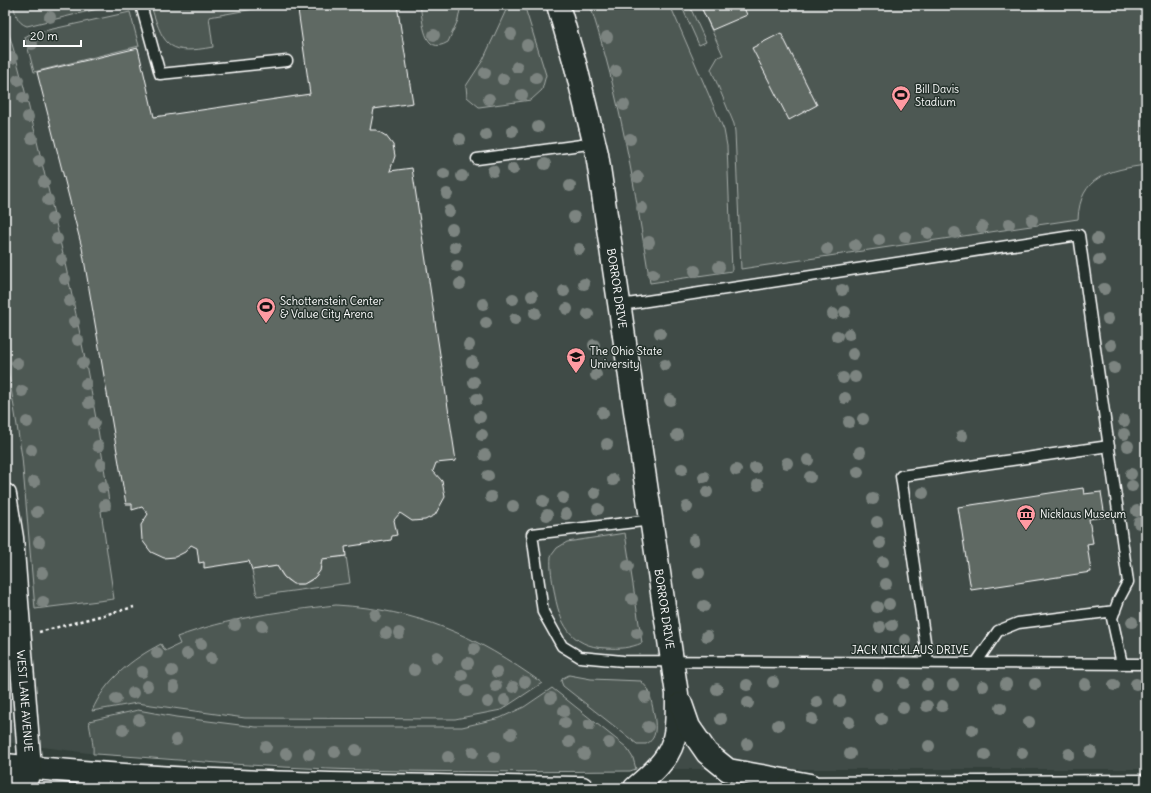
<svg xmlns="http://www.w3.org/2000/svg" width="1151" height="793" font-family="Delius,sans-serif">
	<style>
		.built { fill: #404c47 }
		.green { fill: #4d5853; stroke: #a6aca9 }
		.building { fill: #5f6964; stroke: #fff }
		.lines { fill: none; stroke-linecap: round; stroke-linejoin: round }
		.service-casing { stroke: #fff; stroke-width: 13 }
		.tertiary-casing { stroke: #fff; stroke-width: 25 }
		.secondary-casing { stroke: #fff; stroke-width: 25 }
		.primary-casing { stroke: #fff; stroke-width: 25 }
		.path { stroke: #fff; stroke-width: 2.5; stroke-dasharray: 3 3; stroke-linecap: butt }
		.service { stroke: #26332d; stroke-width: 10 }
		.tertiary { stroke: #26332d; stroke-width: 22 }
		.secondary { stroke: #26332d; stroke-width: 22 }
		.primary { stroke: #26332d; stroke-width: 22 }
		.tree { fill: #7c8480 }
		.labels { text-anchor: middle; stroke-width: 3; stroke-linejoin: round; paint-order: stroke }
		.poi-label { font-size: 11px; fill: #fff; stroke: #26332d; text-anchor: start }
		.street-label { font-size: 11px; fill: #fff; stroke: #26332d }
	</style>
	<rect width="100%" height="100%" fill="#333f3a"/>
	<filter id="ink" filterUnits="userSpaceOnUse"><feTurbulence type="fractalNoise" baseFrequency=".025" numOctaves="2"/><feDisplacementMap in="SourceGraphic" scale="8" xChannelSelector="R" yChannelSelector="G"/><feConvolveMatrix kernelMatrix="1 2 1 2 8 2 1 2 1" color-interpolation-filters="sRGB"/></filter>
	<g filter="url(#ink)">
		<path class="built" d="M5 5H1146V769H523L96 754 5 742Z"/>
		<path class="green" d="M13 5H114L27 26C17 23 16 14 13 5Z
			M166 5H276L209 17 213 47C171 55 164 48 152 9Z
			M420 5H461L458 20 448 42C423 57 423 20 420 5Z
			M513 5 522 6 526 11 546 75 542 90 531 100 479 107 467 97 466 86 483 60 506 10Z
			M590 5H670L724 130 727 146 732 271 650 283C635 189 620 96 590 5Z
			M681 5H689L706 42 699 45Z
			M700 5H1143L1146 34V165C1109 170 1080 176 1078 219L741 269 735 132 734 124 711 69 718 57 723 55Z
			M130 12 139 46 34 72 25 37 30 34Z
			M5 22C24 79 36 139 50 197 74 301 96 404 110 509L101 511 114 599 35 609 22 457 5 351Z
			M625 533 642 643C630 648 619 649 606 648 570 647 559 622 554 590 552 579 550 568 551 556L557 548 567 542Z
			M346 556 350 583 257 596 252 570 277 566C279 569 281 574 284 577 294 589 311 585 319 572 321 569 321 564 322 559Z
			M336 605C419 610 475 635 542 683L501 710 455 719 245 718 137 703 92 711C105 680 132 659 161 644L165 651 180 644 177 637C228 618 281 611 336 605Z
			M569 675 591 679 641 681 648 689 650 694C652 709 663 737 646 744H637L563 686 561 681 563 678Z
			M552 688 626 747 633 758 636 769 630 771C515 772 398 773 283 767 221 764 158 758 96 754H93C94 743 90 732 89 721L138 710 176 717 256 727H462L500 718 524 707Z"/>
		<path class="building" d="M333 5H397L413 103 374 109 370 130H376L386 136 393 145 395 156 390 171 412 168 456 461 436 463 433 471 442 481 445 497 435 515 425 520 412 521 400 513 394 520 397 535 392 536 391 540 345 547 346 556 322 559 320 571 314 578 304 584H293L284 577 277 566 252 570 249 561 204 568V562L199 563 197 548 191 545 185 552 175 557 164 558 151 552 142 540 141 525 148 514 142 507 132 510V504H126L82 248 37 72 138 48 154 117 310 94 298 10Z
			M700 5H743L747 15 712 30Z
			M781 33 817 105 789 120 752 48Z
			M1083 488 1084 494 1101 492 1105 517 1089 519 1093 543 1087 544 1091 572 971 590 958 507Z"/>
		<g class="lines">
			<defs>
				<path id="service" d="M141 5 160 74 287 61
					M477 159 596 143
					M621 305 1079 235 1128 582 1119 599 1112 618 1122 664
					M652 520 532 534 543 612 562 646 580 657 623 661 1146 664
					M928 662 901 476 1109 446
					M976 663 998 631 1018 623 1115 611"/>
				<g id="tertiary">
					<path id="s1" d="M558 5 576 67 597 154 677 694C677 745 675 754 635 788"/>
					<path d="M681 704 689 727 707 753 728 770 810 785"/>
				</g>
				<path id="secondary" d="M5 765C197 785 389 785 582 788
					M788 788 1146 786"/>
				<g id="primary">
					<path id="s2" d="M5 495 12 538 30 768 24 788"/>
					<path d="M5 778 10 788"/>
				</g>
			</defs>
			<use href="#service" class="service-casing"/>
			<use href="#tertiary" class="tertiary-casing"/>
			<use href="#secondary" class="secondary-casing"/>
			<use href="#primary" class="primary-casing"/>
			<path class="path" d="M39 632 134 607"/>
			<use href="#service" class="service"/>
			<use href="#tertiary" class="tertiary"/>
			<use href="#secondary" class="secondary"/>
			<use href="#primary" class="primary"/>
		</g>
		<g class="tree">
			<circle cx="50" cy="17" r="6"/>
			<circle cx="511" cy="34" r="6"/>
			<circle cx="434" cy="35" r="6"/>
			<circle cx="607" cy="37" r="6"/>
			<circle cx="32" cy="44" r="6"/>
			<circle cx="527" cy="45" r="6"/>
			<circle cx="12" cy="58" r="6"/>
			<circle cx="517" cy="67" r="6"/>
			<circle cx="616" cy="71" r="6"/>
			<circle cx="485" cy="73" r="6"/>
			<circle cx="536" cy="78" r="6"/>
			<circle cx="503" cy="79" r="6"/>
			<circle cx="18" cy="80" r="6"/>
			<circle cx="522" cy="95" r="6"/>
			<circle cx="23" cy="98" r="6"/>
			<circle cx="489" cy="99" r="6"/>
			<circle cx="624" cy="105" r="6"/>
			<circle cx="28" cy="117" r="6"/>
			<circle cx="538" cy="127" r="6"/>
			<circle cx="512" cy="131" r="6"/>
			<circle cx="486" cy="135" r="6"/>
			<circle cx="32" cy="138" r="6"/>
			<circle cx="460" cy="139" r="6"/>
			<circle cx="630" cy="139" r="6"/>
			<circle cx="39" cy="161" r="6"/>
			<circle cx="545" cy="164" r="6"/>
			<circle cx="513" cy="169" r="6"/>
			<circle cx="493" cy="171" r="6"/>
			<circle cx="444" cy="174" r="6"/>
			<circle cx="462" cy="176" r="6"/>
			<circle cx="638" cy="177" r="6"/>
			<circle cx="44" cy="182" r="6"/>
			<circle cx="570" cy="186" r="6"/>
			<circle cx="447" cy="194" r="6"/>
			<circle cx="48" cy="200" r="6"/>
			<circle cx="642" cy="208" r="6"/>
			<circle cx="449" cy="211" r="6"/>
			<circle cx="574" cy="217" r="6"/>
			<circle cx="52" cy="219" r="6"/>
			<circle cx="1032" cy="220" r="6"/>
			<circle cx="1009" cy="224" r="6"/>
			<circle cx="982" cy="227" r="6"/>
			<circle cx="452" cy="229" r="6"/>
			<circle cx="928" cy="233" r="6"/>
			<circle cx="955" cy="233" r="6"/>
			<circle cx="905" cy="237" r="6"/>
			<circle cx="57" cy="239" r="6"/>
			<circle cx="1097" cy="239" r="6"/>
			<circle cx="879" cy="240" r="6"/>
			<circle cx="649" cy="242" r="6"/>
			<circle cx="855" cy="245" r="6"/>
			<circle cx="455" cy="247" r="6"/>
			<circle cx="579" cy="249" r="6"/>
			<circle cx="827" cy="249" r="6"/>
			<circle cx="62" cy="260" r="6"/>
			<circle cx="1099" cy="260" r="6"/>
			<circle cx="457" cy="266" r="6"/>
			<circle cx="719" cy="267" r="6"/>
			<circle cx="695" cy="271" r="6"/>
			<circle cx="653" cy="274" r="6"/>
			<circle cx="65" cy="279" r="6"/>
			<circle cx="460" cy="284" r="6"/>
			<circle cx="584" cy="284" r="6"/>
			<circle cx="1104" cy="289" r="6"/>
			<circle cx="842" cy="290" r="6"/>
			<circle cx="564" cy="291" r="6"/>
			<circle cx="532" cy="296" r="6"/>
			<circle cx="513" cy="299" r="6"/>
			<circle cx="69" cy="301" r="6"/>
			<circle cx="483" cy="304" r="6"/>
			<circle cx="567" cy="309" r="6"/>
			<circle cx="845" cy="312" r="6"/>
			<circle cx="535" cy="313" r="6"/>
			<circle cx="588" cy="314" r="6"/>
			<circle cx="833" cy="314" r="6"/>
			<circle cx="515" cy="319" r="6"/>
			<circle cx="1108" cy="319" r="6"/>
			<circle cx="74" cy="322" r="6"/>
			<circle cx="486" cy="323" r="6"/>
			<circle cx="660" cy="333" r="6"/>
			<circle cx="849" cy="334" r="6"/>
			<circle cx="837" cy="336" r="6"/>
			<circle cx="78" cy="340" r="6"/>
			<circle cx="469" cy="345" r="6"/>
			<circle cx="594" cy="345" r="6"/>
			<circle cx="1111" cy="345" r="6"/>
			<circle cx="853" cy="354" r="6"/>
			<circle cx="472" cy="362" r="6"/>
			<circle cx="17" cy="363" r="6"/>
			<circle cx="83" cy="363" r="6"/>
			<circle cx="665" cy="365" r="6"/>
			<circle cx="1114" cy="368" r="6"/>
			<circle cx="596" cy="375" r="6"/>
			<circle cx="855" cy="377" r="6"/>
			<circle cx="843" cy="378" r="6"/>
			<circle cx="474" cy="382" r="6"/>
			<circle cx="86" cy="384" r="6"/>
			<circle cx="22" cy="391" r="6"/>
			<circle cx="845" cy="398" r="6"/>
			<circle cx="477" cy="399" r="6"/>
			<circle cx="670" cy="400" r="6"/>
			<circle cx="89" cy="403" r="6"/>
			<circle cx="603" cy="413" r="6"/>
			<circle cx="480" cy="417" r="6"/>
			<circle cx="863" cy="419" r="6"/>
			<circle cx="1124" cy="421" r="6"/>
			<circle cx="27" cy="422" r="6"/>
			<circle cx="849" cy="422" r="6"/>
			<circle cx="94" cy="423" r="6"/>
			<circle cx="1124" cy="434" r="6"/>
			<circle cx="482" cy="435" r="6"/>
			<circle cx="677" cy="435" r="6"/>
			<circle cx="962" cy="436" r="6"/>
			<circle cx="607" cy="444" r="6"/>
			<circle cx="98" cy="446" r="6"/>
			<circle cx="1128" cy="446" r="6"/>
			<circle cx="31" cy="450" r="6"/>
			<circle cx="860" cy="452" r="6"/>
			<circle cx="485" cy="455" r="6"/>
			<circle cx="808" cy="460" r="6"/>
			<circle cx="787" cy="463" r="6"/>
			<circle cx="101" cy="464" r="6"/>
			<circle cx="755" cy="468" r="6"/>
			<circle cx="682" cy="469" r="6"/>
			<circle cx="736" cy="470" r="6"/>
			<circle cx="858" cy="472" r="6"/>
			<circle cx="1131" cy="474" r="6"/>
			<circle cx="488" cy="476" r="6"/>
			<circle cx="704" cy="477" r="6"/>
			<circle cx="810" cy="477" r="6"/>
			<circle cx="613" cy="480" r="6"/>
			<circle cx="34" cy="482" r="6"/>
			<circle cx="758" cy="485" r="6"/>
			<circle cx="1132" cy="486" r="6"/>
			<circle cx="103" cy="487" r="6"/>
			<circle cx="707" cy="492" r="6"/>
			<circle cx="595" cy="493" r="6"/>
			<circle cx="923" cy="493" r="6"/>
			<circle cx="491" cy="497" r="6"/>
			<circle cx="563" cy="498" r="6"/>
			<circle cx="873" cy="499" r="6"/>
			<circle cx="543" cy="501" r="6"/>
			<circle cx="105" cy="505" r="6"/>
			<circle cx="513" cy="506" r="6"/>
			<circle cx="687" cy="507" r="6"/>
			<circle cx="598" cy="509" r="6"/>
			<circle cx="1137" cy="511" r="6"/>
			<circle cx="37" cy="512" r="6"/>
			<circle cx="566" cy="514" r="6"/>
			<circle cx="547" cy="515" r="6"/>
			<circle cx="877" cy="522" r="6"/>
			<circle cx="1139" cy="523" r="6"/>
			<circle cx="694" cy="540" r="6"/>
			<circle cx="39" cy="542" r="6"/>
			<circle cx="880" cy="543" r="6"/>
			<circle cx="883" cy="562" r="6"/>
			<circle cx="628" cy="566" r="6"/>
			<circle cx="42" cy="573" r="6"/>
			<circle cx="699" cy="573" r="6"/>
			<circle cx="886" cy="584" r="6"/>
			<circle cx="632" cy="599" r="6"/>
			<circle cx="43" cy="602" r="6"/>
			<circle cx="889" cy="604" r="6"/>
			<circle cx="704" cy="606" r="6"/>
			<circle cx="877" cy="607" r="6"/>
			<circle cx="375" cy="615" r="6"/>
			<circle cx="1132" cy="622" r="6"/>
			<circle cx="235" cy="625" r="6"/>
			<circle cx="892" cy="625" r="6"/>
			<circle cx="262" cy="626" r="6"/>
			<circle cx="880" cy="627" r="6"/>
			<circle cx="386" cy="633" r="6"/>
			<circle cx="399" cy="633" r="6"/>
			<circle cx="637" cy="633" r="6"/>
			<circle cx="707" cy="636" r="6"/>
			<circle cx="905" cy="640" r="6"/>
			<circle cx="201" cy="644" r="6"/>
			<circle cx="474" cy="649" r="6"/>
			<circle cx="157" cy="653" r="6"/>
			<circle cx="187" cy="654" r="6"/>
			<circle cx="437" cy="657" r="6"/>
			<circle cx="211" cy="658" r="6"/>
			<circle cx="468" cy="663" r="6"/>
			<circle cx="414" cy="670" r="6"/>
			<circle cx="172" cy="671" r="6"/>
			<circle cx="142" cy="672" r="6"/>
			<circle cx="497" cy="672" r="6"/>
			<circle cx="462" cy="675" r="6"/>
			<circle cx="525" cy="682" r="6"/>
			<circle cx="773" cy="682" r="6"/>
			<circle cx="904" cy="683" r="6"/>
			<circle cx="1006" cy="684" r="6"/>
			<circle cx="1035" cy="684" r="6"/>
			<circle cx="1085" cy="684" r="6"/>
			<circle cx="1136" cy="684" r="6"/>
			<circle cx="747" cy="685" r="6"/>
			<circle cx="877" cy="685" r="6"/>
			<circle cx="927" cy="685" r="6"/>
			<circle cx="953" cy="685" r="6"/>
			<circle cx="1114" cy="685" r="6"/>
			<circle cx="147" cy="686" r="6"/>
			<circle cx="496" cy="686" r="6"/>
			<circle cx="983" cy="686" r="6"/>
			<circle cx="174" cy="687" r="6"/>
			<circle cx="513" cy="687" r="6"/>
			<circle cx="717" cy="689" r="6"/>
			<circle cx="467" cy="691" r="6"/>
			<circle cx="133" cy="693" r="6"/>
			<circle cx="645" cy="697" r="6"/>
			<circle cx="551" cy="698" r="6"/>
			<circle cx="116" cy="699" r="6"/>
			<circle cx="505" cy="700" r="6"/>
			<circle cx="840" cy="701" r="6"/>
			<circle cx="488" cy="702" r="6"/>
			<circle cx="817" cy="702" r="6"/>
			<circle cx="748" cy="703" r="6"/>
			<circle cx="927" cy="706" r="6"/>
			<circle cx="942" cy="706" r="6"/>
			<circle cx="903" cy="708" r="6"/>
			<circle cx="1001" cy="708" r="6"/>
			<circle cx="564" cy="711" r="6"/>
			<circle cx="721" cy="719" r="6"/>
			<circle cx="812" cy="719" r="6"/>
			<circle cx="881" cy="719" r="6"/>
			<circle cx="139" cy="720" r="6"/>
			<circle cx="849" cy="722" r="6"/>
			<circle cx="1029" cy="722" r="6"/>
			<circle cx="565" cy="723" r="6"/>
			<circle cx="589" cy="725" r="6"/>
			<circle cx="778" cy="725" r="6"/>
			<circle cx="648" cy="727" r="6"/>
			<circle cx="123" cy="730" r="6"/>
			<circle cx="972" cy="730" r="6"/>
			<circle cx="511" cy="734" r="6"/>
			<circle cx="176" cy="740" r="6"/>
			<circle cx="569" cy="742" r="6"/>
			<circle cx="609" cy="743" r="6"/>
			<circle cx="747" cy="744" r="6"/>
			<circle cx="929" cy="746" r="6"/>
			<circle cx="266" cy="747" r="6"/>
			<circle cx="356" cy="750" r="6"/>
			<circle cx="335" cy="752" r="6"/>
			<circle cx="473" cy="752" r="6"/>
			<circle cx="1091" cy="752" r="6"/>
			<circle cx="1022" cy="753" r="6"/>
			<circle cx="286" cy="754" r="6"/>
			<circle cx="309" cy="754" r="6"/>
			<circle cx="584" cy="754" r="6"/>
			<circle cx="850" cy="754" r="6"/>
			<circle cx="1069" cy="754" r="6"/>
			<circle cx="985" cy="755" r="6"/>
			<circle cx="448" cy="757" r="6"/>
			<circle cx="494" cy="757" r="6"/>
		</g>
	</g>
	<defs>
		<symbol id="stadium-pin" viewBox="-11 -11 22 30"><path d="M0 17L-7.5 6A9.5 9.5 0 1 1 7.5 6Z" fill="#ff9aa2" stroke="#26332d"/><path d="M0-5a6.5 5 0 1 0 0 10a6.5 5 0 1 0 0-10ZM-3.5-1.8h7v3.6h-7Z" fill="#111"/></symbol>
		<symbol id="university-pin" viewBox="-11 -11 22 30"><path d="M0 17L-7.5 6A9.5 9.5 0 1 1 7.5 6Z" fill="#ff9aa2" stroke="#26332d"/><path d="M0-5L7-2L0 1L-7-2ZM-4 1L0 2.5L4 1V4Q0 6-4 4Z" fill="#111"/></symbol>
		<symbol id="museum-pin" viewBox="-11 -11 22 30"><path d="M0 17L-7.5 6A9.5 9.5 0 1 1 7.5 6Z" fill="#ff9aa2" stroke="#26332d"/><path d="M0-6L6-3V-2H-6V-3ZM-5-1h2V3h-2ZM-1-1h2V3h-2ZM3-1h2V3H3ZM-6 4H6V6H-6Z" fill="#111"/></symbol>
	</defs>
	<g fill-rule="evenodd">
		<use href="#stadium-pin" x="890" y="84" width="22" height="30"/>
		<use href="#stadium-pin" x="255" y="296" width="22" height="30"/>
		<use href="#university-pin" x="565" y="346" width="22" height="30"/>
		<use href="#museum-pin" x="1015" y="503" width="22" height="30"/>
	</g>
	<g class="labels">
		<g class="poi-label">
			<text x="915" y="93">Bill Davis<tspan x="915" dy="13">Stadium</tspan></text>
			<text x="280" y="305">Schottenstein Center<tspan x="280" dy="13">&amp; Value City Arena</tspan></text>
			<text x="590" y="355">The Ohio State<tspan x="590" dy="13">University</tspan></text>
			<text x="1040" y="518">Nicklaus Museum</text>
		</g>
		<g class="street-label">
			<text dy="4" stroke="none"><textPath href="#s1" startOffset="290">BORROR DRIVE</textPath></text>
			<text dy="4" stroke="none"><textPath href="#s1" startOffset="614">BORROR DRIVE</textPath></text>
			<text x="910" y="654">JACK NICKLAUS DRIVE</text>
			<text dy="4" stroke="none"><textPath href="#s2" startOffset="207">WEST LANE AVENUE</textPath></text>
		</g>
	</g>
	<rect width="1151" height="793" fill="none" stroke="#26332d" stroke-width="20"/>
	<rect x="10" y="10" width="1131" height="773" fill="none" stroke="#fff" stroke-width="1.5" filter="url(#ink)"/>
	<path d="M24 40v6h57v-6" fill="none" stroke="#ffffff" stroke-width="2"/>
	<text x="30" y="40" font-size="12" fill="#ffffff" stroke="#26332d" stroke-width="3" paint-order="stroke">20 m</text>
</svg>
